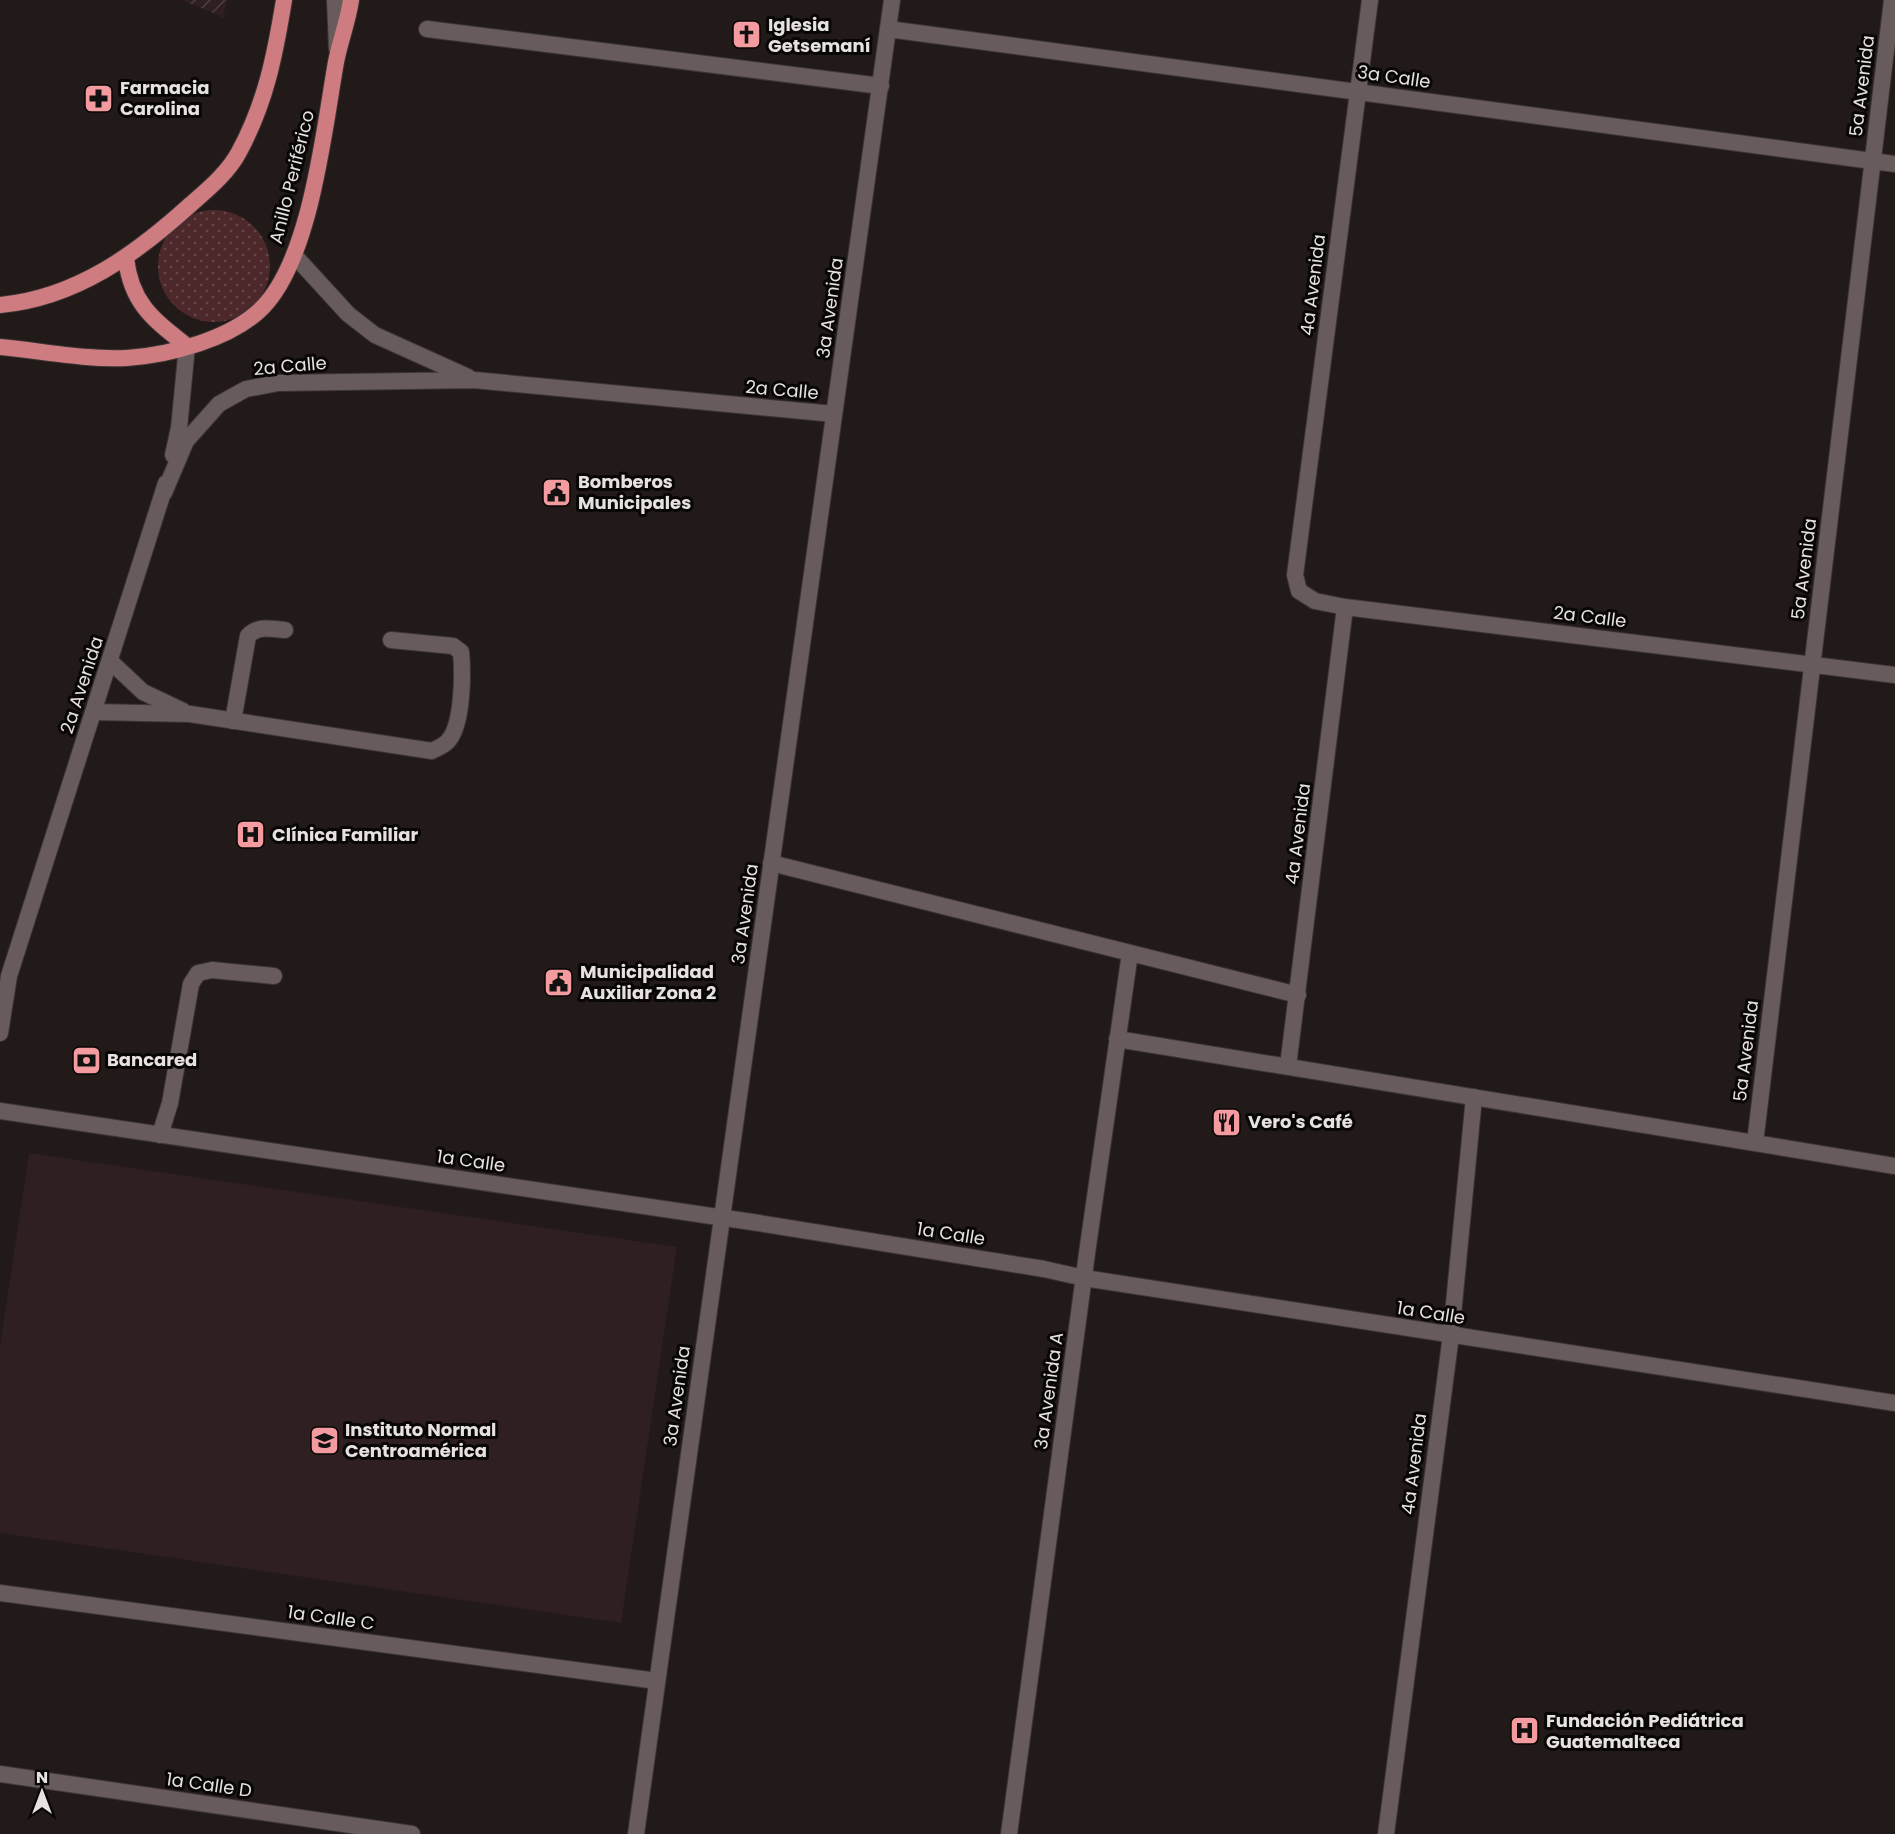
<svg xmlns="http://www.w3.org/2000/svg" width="1895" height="1834" font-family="Poppins,sans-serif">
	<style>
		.built { fill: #2f1f20 }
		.industrial { fill: url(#industrial-furrows) }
		.grass { fill: url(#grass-dots) }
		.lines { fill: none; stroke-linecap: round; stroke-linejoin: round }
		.service-casing { stroke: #3c3535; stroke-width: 18 }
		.minor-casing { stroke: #3c3535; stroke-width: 18 }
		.tertiary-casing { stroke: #3c3535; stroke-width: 18 }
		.trunk-casing { stroke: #3c3535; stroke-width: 18 }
		.service { stroke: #675b5c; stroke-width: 16 }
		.minor { stroke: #675b5c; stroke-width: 16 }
		.tertiary { stroke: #675b5c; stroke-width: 16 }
		.trunk { stroke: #cf7c81; stroke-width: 16 }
		.labels { text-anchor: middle; stroke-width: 6; stroke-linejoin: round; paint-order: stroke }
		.poi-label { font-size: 18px; font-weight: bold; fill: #e7e1e1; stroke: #090606; text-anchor: start }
		.street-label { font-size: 18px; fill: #e7e1e1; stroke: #090606 }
	</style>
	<defs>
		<pattern id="industrial-furrows" width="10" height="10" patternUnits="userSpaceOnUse" patternTransform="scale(1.5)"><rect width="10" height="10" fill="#2f1f20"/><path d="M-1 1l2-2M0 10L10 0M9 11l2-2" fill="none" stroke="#4d3f40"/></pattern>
		<pattern id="grass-dots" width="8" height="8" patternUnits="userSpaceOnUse" patternTransform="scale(1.5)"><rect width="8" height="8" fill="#4c282a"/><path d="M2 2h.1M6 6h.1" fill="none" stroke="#664749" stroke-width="1.8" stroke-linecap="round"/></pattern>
	</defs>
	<rect width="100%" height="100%" fill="#221919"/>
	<path class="built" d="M29 1153 677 1247 621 1623 0 1533V1346Z"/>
	<path class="industrial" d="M181 0H227L223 17Z"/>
	<path class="grass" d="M158 266a56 56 0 1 1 112 0a56 56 0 1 1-112 0Z"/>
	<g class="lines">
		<defs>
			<path id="service" d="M427 29 881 86
				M110 661 143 692 183 711
				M94 712 190 714 432 751C437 748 444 746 448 741 463 725 463 673 461 652L453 646 391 640
				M233 721 248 636C258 625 271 629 285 630
				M160 1135 170 1103 191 984 198 973 212 970 274 976"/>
			<path id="minor" d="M1370 0 1295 575 1299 591 1315 601 1345 607 1895 675
				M888 29 1895 164
				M771 863 1298 995
				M1117 1039 1895 1166
				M1288 1066 1345 607
				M0 1111 752 1222 1044 1269 1084 1278 1895 1403
				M1755 1143 1892 0
				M0 1593 657 1681
				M0 1774 412 1834
				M1009 1834 1088 1246 1130 953
				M1386 1834 1451 1335 1474 1097"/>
			<path id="tertiary" d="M335 0 337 49
				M294 255 348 314 375 335 468 377
				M173 455 179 428 187 346
				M164 493 186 441 219 404 246 389 278 383 474 380 834 414
				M0 1033 9 976 166 483
				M636 1834 892 0"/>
			<path id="trunk" d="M126 258C131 304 154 320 187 346
				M0 305C76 298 136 254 190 205 207 190 228 173 239 152 266 102 275 55 284 0
				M0 347C42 351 85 360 127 358 170 355 231 339 262 308 311 259 324 129 336 62 340 41 348 21 351 0"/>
		</defs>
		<use href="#service" class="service-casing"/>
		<use href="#minor" class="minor-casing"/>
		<use href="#tertiary" class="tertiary-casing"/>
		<use href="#trunk" class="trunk-casing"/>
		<use href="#service" class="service"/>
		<use href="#minor" class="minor"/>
		<use href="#tertiary" class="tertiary"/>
		<use href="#trunk" class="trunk"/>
	</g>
	<defs>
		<symbol id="church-square" viewBox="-11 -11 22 22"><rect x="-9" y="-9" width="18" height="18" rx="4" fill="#f49b9f" stroke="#090606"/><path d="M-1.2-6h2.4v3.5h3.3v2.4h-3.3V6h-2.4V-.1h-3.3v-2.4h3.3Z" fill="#111"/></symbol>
		<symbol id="pharmacy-square" viewBox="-11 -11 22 22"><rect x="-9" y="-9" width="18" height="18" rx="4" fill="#f49b9f" stroke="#090606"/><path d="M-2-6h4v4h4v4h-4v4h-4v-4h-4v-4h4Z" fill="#111"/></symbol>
		<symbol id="civic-square" viewBox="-11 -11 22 22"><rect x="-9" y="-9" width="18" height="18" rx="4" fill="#f49b9f" stroke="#090606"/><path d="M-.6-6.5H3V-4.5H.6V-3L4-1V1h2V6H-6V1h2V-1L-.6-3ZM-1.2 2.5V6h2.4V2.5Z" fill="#111"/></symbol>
		<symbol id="hospital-square" viewBox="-11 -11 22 22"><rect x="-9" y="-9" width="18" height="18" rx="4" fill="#f49b9f" stroke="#090606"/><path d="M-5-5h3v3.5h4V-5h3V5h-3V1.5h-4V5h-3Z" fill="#111"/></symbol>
		<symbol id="bank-square" viewBox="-11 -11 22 22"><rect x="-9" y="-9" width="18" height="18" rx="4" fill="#f49b9f" stroke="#090606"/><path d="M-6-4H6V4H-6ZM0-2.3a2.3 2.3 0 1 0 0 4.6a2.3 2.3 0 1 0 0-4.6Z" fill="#111"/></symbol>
		<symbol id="restaurant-square" viewBox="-11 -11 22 22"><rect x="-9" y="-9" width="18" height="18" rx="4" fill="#f49b9f" stroke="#090606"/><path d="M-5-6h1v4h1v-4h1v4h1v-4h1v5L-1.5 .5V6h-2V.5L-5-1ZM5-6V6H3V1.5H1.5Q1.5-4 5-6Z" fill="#111"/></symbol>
		<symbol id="school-square" viewBox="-11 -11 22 22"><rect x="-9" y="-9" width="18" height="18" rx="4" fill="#f49b9f" stroke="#090606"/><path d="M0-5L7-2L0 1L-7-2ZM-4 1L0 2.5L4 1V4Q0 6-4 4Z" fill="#111"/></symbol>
	</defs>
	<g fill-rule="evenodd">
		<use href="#church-square" x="730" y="18" width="33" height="33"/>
		<use href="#pharmacy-square" x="82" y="82" width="33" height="33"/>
		<use href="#civic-square" x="540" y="476" width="33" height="33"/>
		<use href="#hospital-square" x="234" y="818" width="33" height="33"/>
		<use href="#civic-square" x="542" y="966" width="33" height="33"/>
		<use href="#bank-square" x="70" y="1044" width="33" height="33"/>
		<use href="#restaurant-square" x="1210" y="1106" width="33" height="33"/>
		<use href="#school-square" x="308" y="1424" width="33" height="33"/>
		<use href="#hospital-square" x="1508" y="1714" width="33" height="33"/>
	</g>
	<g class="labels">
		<g class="poi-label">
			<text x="768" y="31">Iglesia<tspan x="768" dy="21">Getsemaní</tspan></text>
			<text x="120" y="94">Farmacia<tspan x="120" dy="21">Carolina</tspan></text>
			<text x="578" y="488">Bomberos<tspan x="578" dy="21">Municipales</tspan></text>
			<text x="272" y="841">Clínica Familiar</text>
			<text x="580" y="978">Municipalidad<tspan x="580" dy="21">Auxiliar Zona 2</tspan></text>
			<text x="107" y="1066">Bancared</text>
			<text x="1248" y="1128">Vero's Café</text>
			<text x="345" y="1436">Instituto Normal<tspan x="345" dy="21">Centroamérica</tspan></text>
			<text x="1546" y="1727">Fundación Pediátrica<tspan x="1546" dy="21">Guatemalteca</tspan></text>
		</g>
		<g class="street-label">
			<text transform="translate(1394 77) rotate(8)" y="6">3a Calle</text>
			<text transform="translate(1862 86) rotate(-83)" y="6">5a Avenida</text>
			<text transform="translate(292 177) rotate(-76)" y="6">Anillo Periférico</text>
			<text transform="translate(1313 285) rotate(-83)" y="6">4a Avenida</text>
			<text transform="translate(830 308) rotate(-82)" y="6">3a Avenida</text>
			<text transform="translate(290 366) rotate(-5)" y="6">2a Calle</text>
			<text transform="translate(782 390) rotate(5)" y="6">2a Calle</text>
			<text transform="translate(1804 569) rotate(-83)" y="6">5a Avenida</text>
			<text transform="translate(1590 617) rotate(7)" y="6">2a Calle</text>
			<text transform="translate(82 685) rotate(-72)" y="6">2a Avenida</text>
			<text transform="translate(1298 834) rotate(-83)" y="6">4a Avenida</text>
			<text transform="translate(745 914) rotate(-82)" y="6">3a Avenida</text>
			<text transform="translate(1746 1051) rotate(-83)" y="6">5a Avenida</text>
			<text transform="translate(471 1161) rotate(8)" y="6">1a Calle</text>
			<text transform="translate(951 1234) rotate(9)" y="6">1a Calle</text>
			<text transform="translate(1431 1313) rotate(9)" y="6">1a Calle</text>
			<text transform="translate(1049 1391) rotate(-82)" y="6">3a Avenida A</text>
			<text transform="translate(677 1396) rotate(-82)" y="6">3a Avenida</text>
			<text transform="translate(1414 1464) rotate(-83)" y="6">4a Avenida</text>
			<text transform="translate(331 1618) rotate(8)" y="6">1a Calle C</text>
			<text transform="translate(209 1785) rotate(8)" y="6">1a Calle D</text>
		</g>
	</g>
	<g transform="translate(42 1792)" stroke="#090606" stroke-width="4.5" paint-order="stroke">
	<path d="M0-4.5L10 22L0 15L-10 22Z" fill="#e7e1e1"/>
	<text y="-9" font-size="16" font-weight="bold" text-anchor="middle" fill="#e7e1e1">N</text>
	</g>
</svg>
